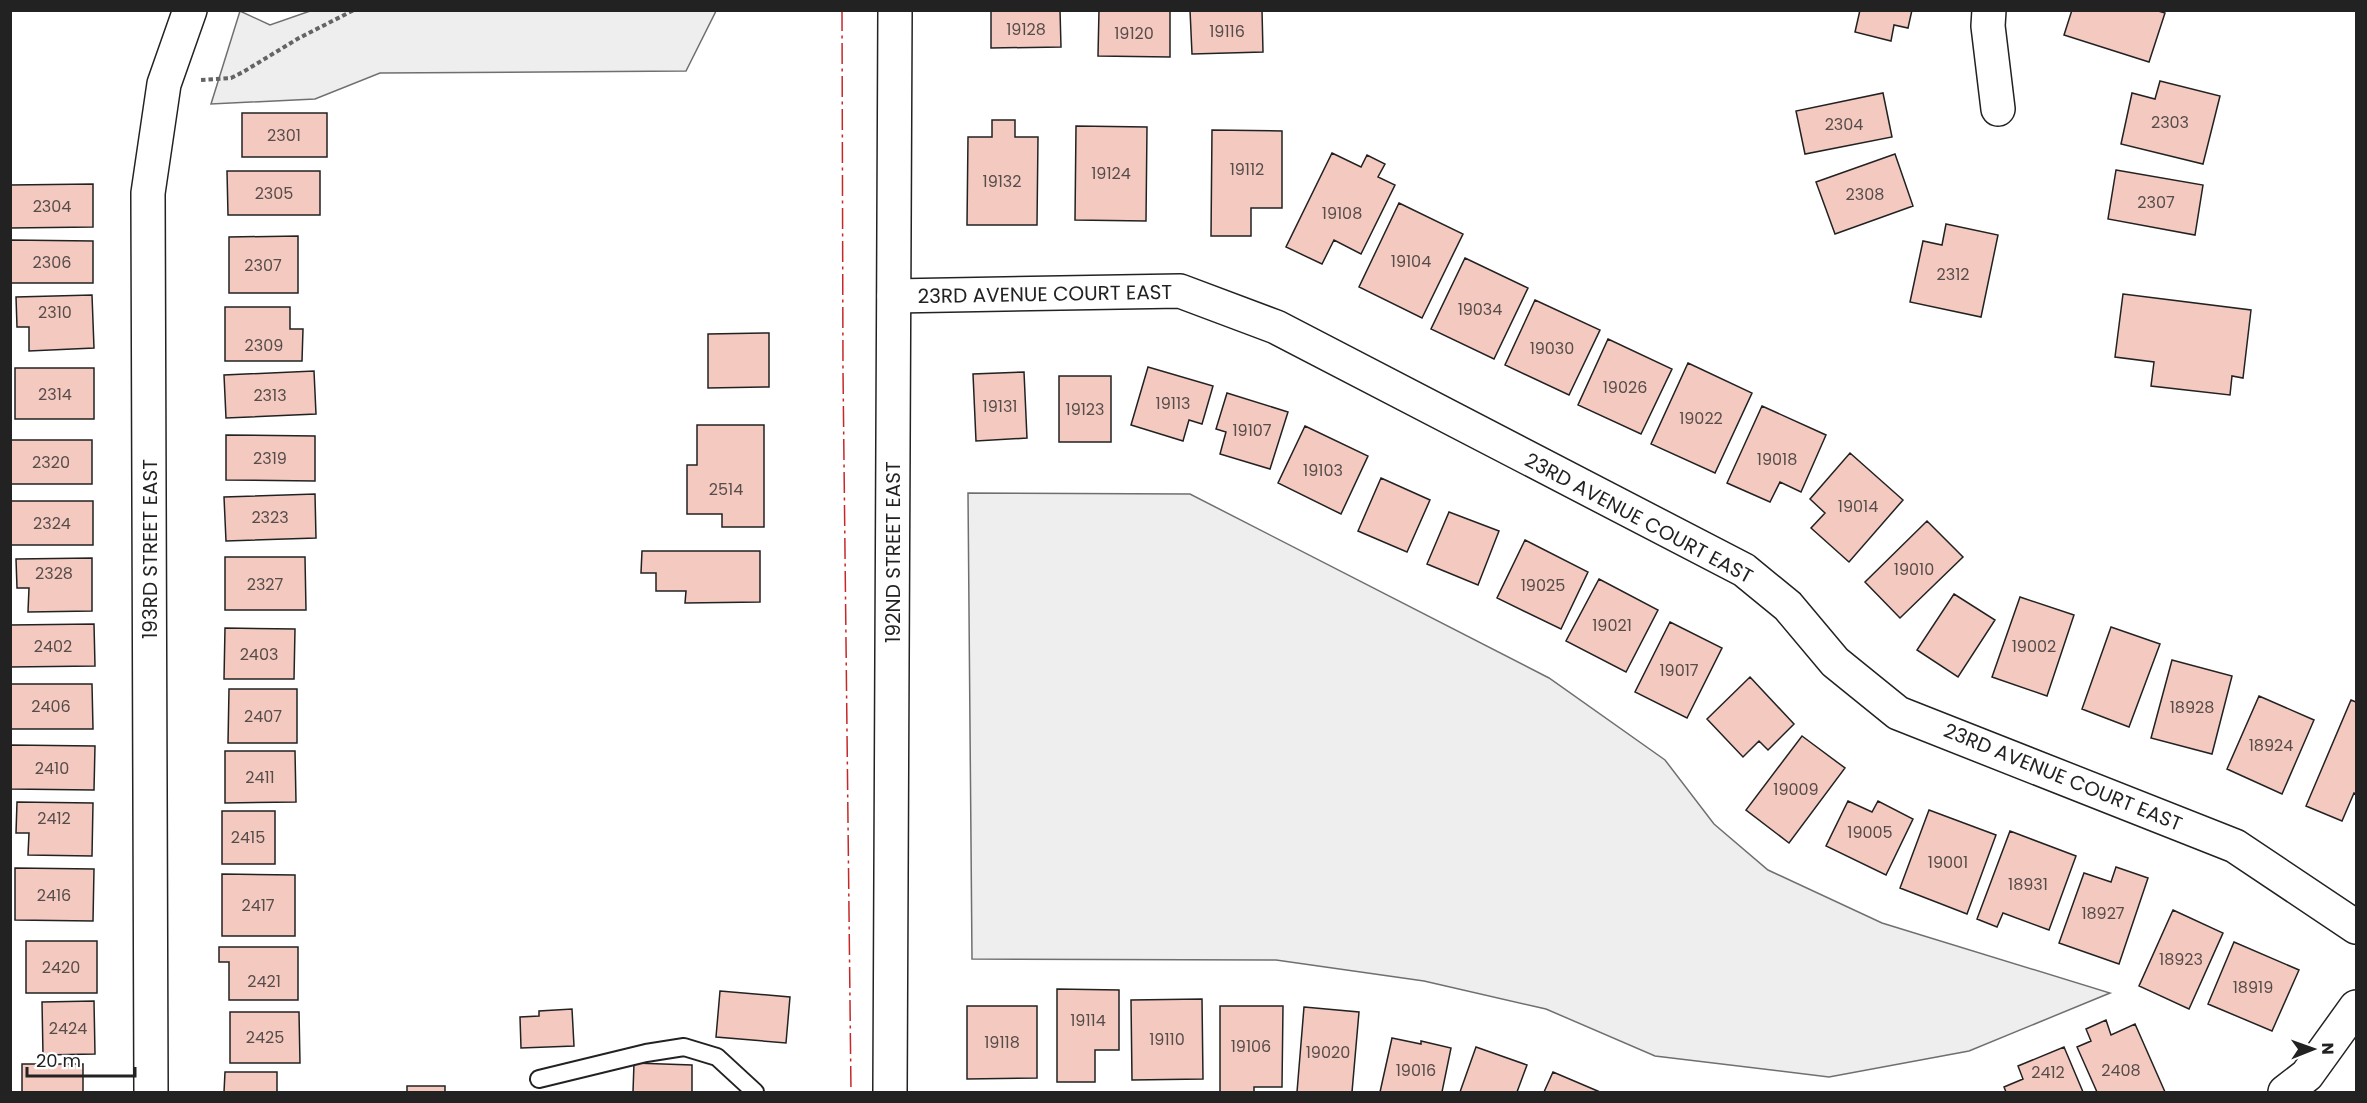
<svg xmlns="http://www.w3.org/2000/svg" width="2367" height="1103" font-family="Poppins,sans-serif">
	<style>
		.green { fill: #eee; stroke: #6f6f6f; stroke-width: 1.5 }
		.building { fill: #f3c9c0; stroke: #222; stroke-width: 1.5 }
		.lines { fill: none; stroke-linecap: round; stroke-linejoin: round }
		.service-casing { stroke: #222; stroke-width: 20 }
		.minor-casing { stroke: #222; stroke-width: 36 }
		.tertiary-casing { stroke: #222; stroke-width: 36 }
		.path { stroke: #646464; stroke-width: 4; stroke-dasharray: 4.5 3; stroke-linecap: butt }
		.service { stroke: #fff; stroke-width: 16 }
		.minor { stroke: #fff; stroke-width: 33 }
		.tertiary { stroke: #fff; stroke-width: 33 }
		.power { stroke: #c62828; stroke-width: 1.5; stroke-dasharray: 21 4.5 3 4.5; stroke-linecap: butt }
		.labels { text-anchor: middle; stroke-width: 4.5; stroke-linejoin: round; paint-order: stroke }
		.number-label { font-size: 16px; fill: #564c4a }
		.street-label { font-size: 20px; fill: #222; stroke: #fff }
	</style>
	<rect width="100%" height="100%" fill="#fff"/>
	<path class="green" d="M313 10H716V11L686 71 380 73 315 99 211 104 240 11 270 25Z
		M968 493 1190 494 1549 678 1665 760 1714 824 1768 870 1882 923 2110 993 1969 1051 1829 1077 1655 1056 1546 1009 1424 981 1276 960 972 959Z"/>
	<path class="building" d="M991 10H1060L1061 47 991 48Z
		M1099 10H1170V57L1098 56Z
		M1190 10H1262L1263 52 1192 54Z
		M1860 10H1912L1908 28 1894 25 1891 41 1855 32Z
		M2072 10H2155L2165 13 2149 62 2064 35Z
		M2160 81 2220 96 2203 164 2121 144 2132 93 2155 99Z
		M1883 93 1892 137 1805 154 1796 111Z
		M242 113H327V157H242Z
		M992 120H1015V137H1038L1037 225H967L968 137H992Z
		M1076 126 1147 127 1146 221 1075 220Z
		M1212 130 1282 131V208H1251V236H1211Z
		M1332 153 1361 167 1367 155 1385 164 1378 177 1395 185 1361 254 1334 240 1322 264 1286 247Z
		M1895 154 1913 206 1835 234 1816 182Z
		M2116 170 2203 185 2195 235 2108 219Z
		M227 171H320V215H228Z
		M93 184V227L10 228V185Z
		M1399 203 1463 234 1422 318 1359 287Z
		M1946 224 1998 235 1981 317 1910 302 1923 241 1942 245Z
		M298 236V293H229V237Z
		M10 240 93 241V283H10Z
		M1465 258 1528 288 1494 359 1431 329Z
		M2123 294 2251 310 2243 378 2232 376 2230 395 2151 386 2154 362 2115 357Z
		M92 295 94 348 29 351V327H17L16 297Z
		M1535 300 1600 330 1569 395 1505 365Z
		M225 307H290V329H303L302 361H225Z
		M769 333V387L708 388V334Z
		M1608 339 1672 369 1641 434 1578 405Z
		M1688 363 1752 393 1715 473 1651 444Z
		M1148 367 1213 386 1202 424 1189 420 1183 441 1131 425Z
		M15 368H94V419H15Z
		M314 371 316 414 226 418 224 375Z
		M1024 372 1027 438 976 441 973 374Z
		M1059 376H1111V442H1059Z
		M1227 393 1288 412 1270 469 1220 454 1226 432 1216 429Z
		M1762 406 1826 435 1801 492 1780 482 1770 502 1727 483Z
		M697 425H764V527H722V514H687V465H697Z
		M1305 426 1368 456 1341 514 1278 483Z
		M226 435 315 436V481L226 480Z
		M10 440H92V484H10Z
		M1850 453 1903 500 1849 562 1811 528 1825 513 1810 499Z
		M1381 478 1430 500 1407 552 1358 531Z
		M315 494 316 538 226 541 224 497Z
		M10 501H93V545H10Z
		M1449 512 1499 531 1478 585 1427 564Z
		M1927 521 1963 557 1900 618 1865 582Z
		M1525 540 1588 572 1561 629 1497 598Z
		M642 551H760V602L685 603 686 591H656V573H641Z
		M225 557H305L306 610H225Z
		M92 558V611L28 612 29 588H17L16 559Z
		M1599 579 1658 610 1626 672 1566 641Z
		M1954 594 1995 620 1958 677 1917 650Z
		M2020 597 2074 615 2047 696 1992 677Z
		M1670 622 1722 648 1687 718 1635 692Z
		M94 624 95 666 10 667V625Z
		M2111 627 2160 644 2129 727 2082 709Z
		M225 628 295 629 294 679H224Z
		M2172 660 2232 676 2212 754 2151 738Z
		M1750 677 1794 724 1768 750 1759 741 1743 757 1707 719Z
		M10 684H92L93 729H10Z
		M229 689H297V743H228Z
		M2259 696 2314 720 2282 794 2227 769Z
		M2351 700 2356 702V794L2354 793 2342 821 2306 806Z
		M1802 736 1845 768 1789 843 1746 810Z
		M10 745 95 746 94 790 10 789Z
		M225 751H295L296 802 225 803Z
		M1848 801 1872 812 1878 801 1913 819 1886 875 1826 846Z
		M17 802 93 803 92 856 28 855 29 833H16Z
		M1929 810 1996 835 1967 914 1900 888Z
		M222 811H275V864H222Z
		M2010 831 2076 856 2049 930 2003 913 1997 927 1977 919Z
		M2116 867 2148 878 2119 964 2059 943 2084 873 2111 882Z
		M15 868 94 869 93 921 15 920Z
		M222 874 295 875V936H222Z
		M2173 910 2223 933 2189 1009 2139 986Z
		M26 941H97V993H26Z
		M2234 942 2299 970 2272 1031 2208 1004Z
		M219 947H298V1000H229V962H219Z
		M1057 989 1119 990V1050H1095V1082H1057Z
		M720 991 790 997 786 1043 716 1037Z
		M1202 999 1203 1079 1132 1080 1131 1000Z
		M94 1001 95 1054 43 1055 42 1002Z
		M967 1006H1037V1078L967 1079Z
		M1220 1006H1283L1282 1087H1254V1092H1220Z
		M1304 1007 1359 1012 1352 1092H1297Z
		M572 1009 574 1046 521 1048 520 1017 539 1016V1011Z
		M230 1012H299L300 1063H230Z
		M2106 1020 2111 1035 2135 1024 2165 1092H2097L2077 1047 2091 1041 2086 1029Z
		M1392 1038 1421 1044V1041L1451 1048 1442 1092H1380Z
		M1476 1047 1527 1065 1517 1092H1460Z
		M2064 1047 2083 1092H2006L2004 1087 2023 1079 2018 1066Z
		M634 1063 692 1065V1092H633Z
		M22 1064H83V1092H22Z
		M225 1072H277V1092H224Z
		M1553 1072 1600 1092H1544Z
		M407 1086H445V1092H407Z"/>
	<g class="lines">
		<defs>
			<path id="service" d="M539 1079 646 1053 684 1047 717 1057 755 1092"/>
			<path id="minor" d="M1989 10 1988 26 1998 109
				M894 296 1180 291 1276 327 1744 570 1788 606 1835 662 1898 713 2235 846 2356 927
				M151 1092 148 193 164 84 190 10
				M2285 1092 2307 1075 2356 1007"/>
			<path id="tertiary" d="M890 1092 895 10"/>
		</defs>
		<use href="#service" class="service-casing"/>
		<use href="#minor" class="minor-casing"/>
		<use href="#tertiary" class="tertiary-casing"/>
		<path class="path" d="M201 80 231 78 243 72 299 38 354 10"/>
		<use href="#service" class="service"/>
		<use href="#minor" class="minor"/>
		<use href="#tertiary" class="tertiary"/>
		<path class="power" d="M842 10 843 371 851 1092"/>
	</g>
	<g class="labels">
		<g class="number-label">
			<text x="1026" y="35">19128</text>
			<text x="1227" y="37">19116</text>
			<text x="1134" y="39">19120</text>
			<text x="2170" y="128">2303</text>
			<text x="1844" y="130">2304</text>
			<text x="284" y="141">2301</text>
			<text x="1247" y="175">19112</text>
			<text x="1111" y="179">19124</text>
			<text x="1002" y="187">19132</text>
			<text x="274" y="199">2305</text>
			<text x="1865" y="200">2308</text>
			<text x="2156" y="208">2307</text>
			<text x="52" y="212">2304</text>
			<text x="1342" y="219">19108</text>
			<text x="1411" y="267">19104</text>
			<text x="52" y="268">2306</text>
			<text x="263" y="271">2307</text>
			<text x="1953" y="280">2312</text>
			<text x="1480" y="315">19034</text>
			<text x="55" y="318">2310</text>
			<text x="264" y="351">2309</text>
			<text x="1552" y="354">19030</text>
			<text x="1625" y="393">19026</text>
			<text x="55" y="400">2314</text>
			<text x="270" y="401">2313</text>
			<text x="1173" y="409">19113</text>
			<text x="1000" y="412">19131</text>
			<text x="1085" y="415">19123</text>
			<text x="1701" y="424">19022</text>
			<text x="1252" y="436">19107</text>
			<text x="270" y="464">2319</text>
			<text x="1777" y="465">19018</text>
			<text x="51" y="468">2320</text>
			<text x="1323" y="476">19103</text>
			<text x="726" y="495">2514</text>
			<text x="1858" y="512">19014</text>
			<text x="270" y="523">2323</text>
			<text x="52" y="529">2324</text>
			<text x="1914" y="575">19010</text>
			<text x="54" y="579">2328</text>
			<text x="265" y="590">2327</text>
			<text x="1543" y="591">19025</text>
			<text x="1612" y="631">19021</text>
			<text x="53" y="652">2402</text>
			<text x="2034" y="652">19002</text>
			<text x="259" y="660">2403</text>
			<text x="1679" y="676">19017</text>
			<text x="51" y="712">2406</text>
			<text x="2192" y="713">18928</text>
			<text x="263" y="722">2407</text>
			<text x="2271" y="751">18924</text>
			<text x="52" y="774">2410</text>
			<text x="260" y="783">2411</text>
			<text x="1796" y="795">19009</text>
			<text x="54" y="824">2412</text>
			<text x="1870" y="838">19005</text>
			<text x="248" y="843">2415</text>
			<text x="1948" y="868">19001</text>
			<text x="2028" y="890">18931</text>
			<text x="54" y="901">2416</text>
			<text x="258" y="911">2417</text>
			<text x="2103" y="919">18927</text>
			<text x="2181" y="965">18923</text>
			<text x="61" y="973">2420</text>
			<text x="264" y="987">2421</text>
			<text x="2253" y="993">18919</text>
			<text x="1088" y="1026">19114</text>
			<text x="68" y="1034">2424</text>
			<text x="265" y="1043">2425</text>
			<text x="1167" y="1045">19110</text>
			<text x="1002" y="1048">19118</text>
			<text x="1251" y="1052">19106</text>
			<text x="1328" y="1058">19020</text>
			<text x="1416" y="1076">19016</text>
			<text x="2121" y="1076">2408</text>
			<text x="2048" y="1078">2412</text>
		</g>
		<g class="street-label">
			<text transform="translate(1045 294) rotate(-1)" y="7">23RD AVENUE COURT EAST</text>
			<text transform="translate(1639 518) rotate(28)" y="7">23RD AVENUE COURT EAST</text>
			<text transform="translate(150 549) rotate(-90)" y="7">193RD STREET EAST</text>
			<text transform="translate(893 552) rotate(-90)" y="7">192ND STREET EAST</text>
			<text transform="translate(2063 777) rotate(22)" y="7">23RD AVENUE COURT EAST</text>
		</g>
	</g>
	<rect width="2367" height="1103" fill="none" stroke="#222222" stroke-width="24"/>
	<g transform="translate(2313 1049) rotate(89)" stroke="#ffffff" stroke-width="4.5" paint-order="stroke">
	<path d="M0-4.5L10 22L0 15L-10 22Z" fill="#222222"/>
	<text y="-9" font-size="16" font-weight="bold" text-anchor="middle" fill="#222222">N</text>
	</g>
	<path d="M27 1067v9h108v-9" fill="none" stroke="#222222" stroke-width="3"/>
	<text x="36" y="1067" font-size="18" fill="#222222" stroke="#ffffff" stroke-width="4.5" paint-order="stroke">20 m</text>
</svg>
